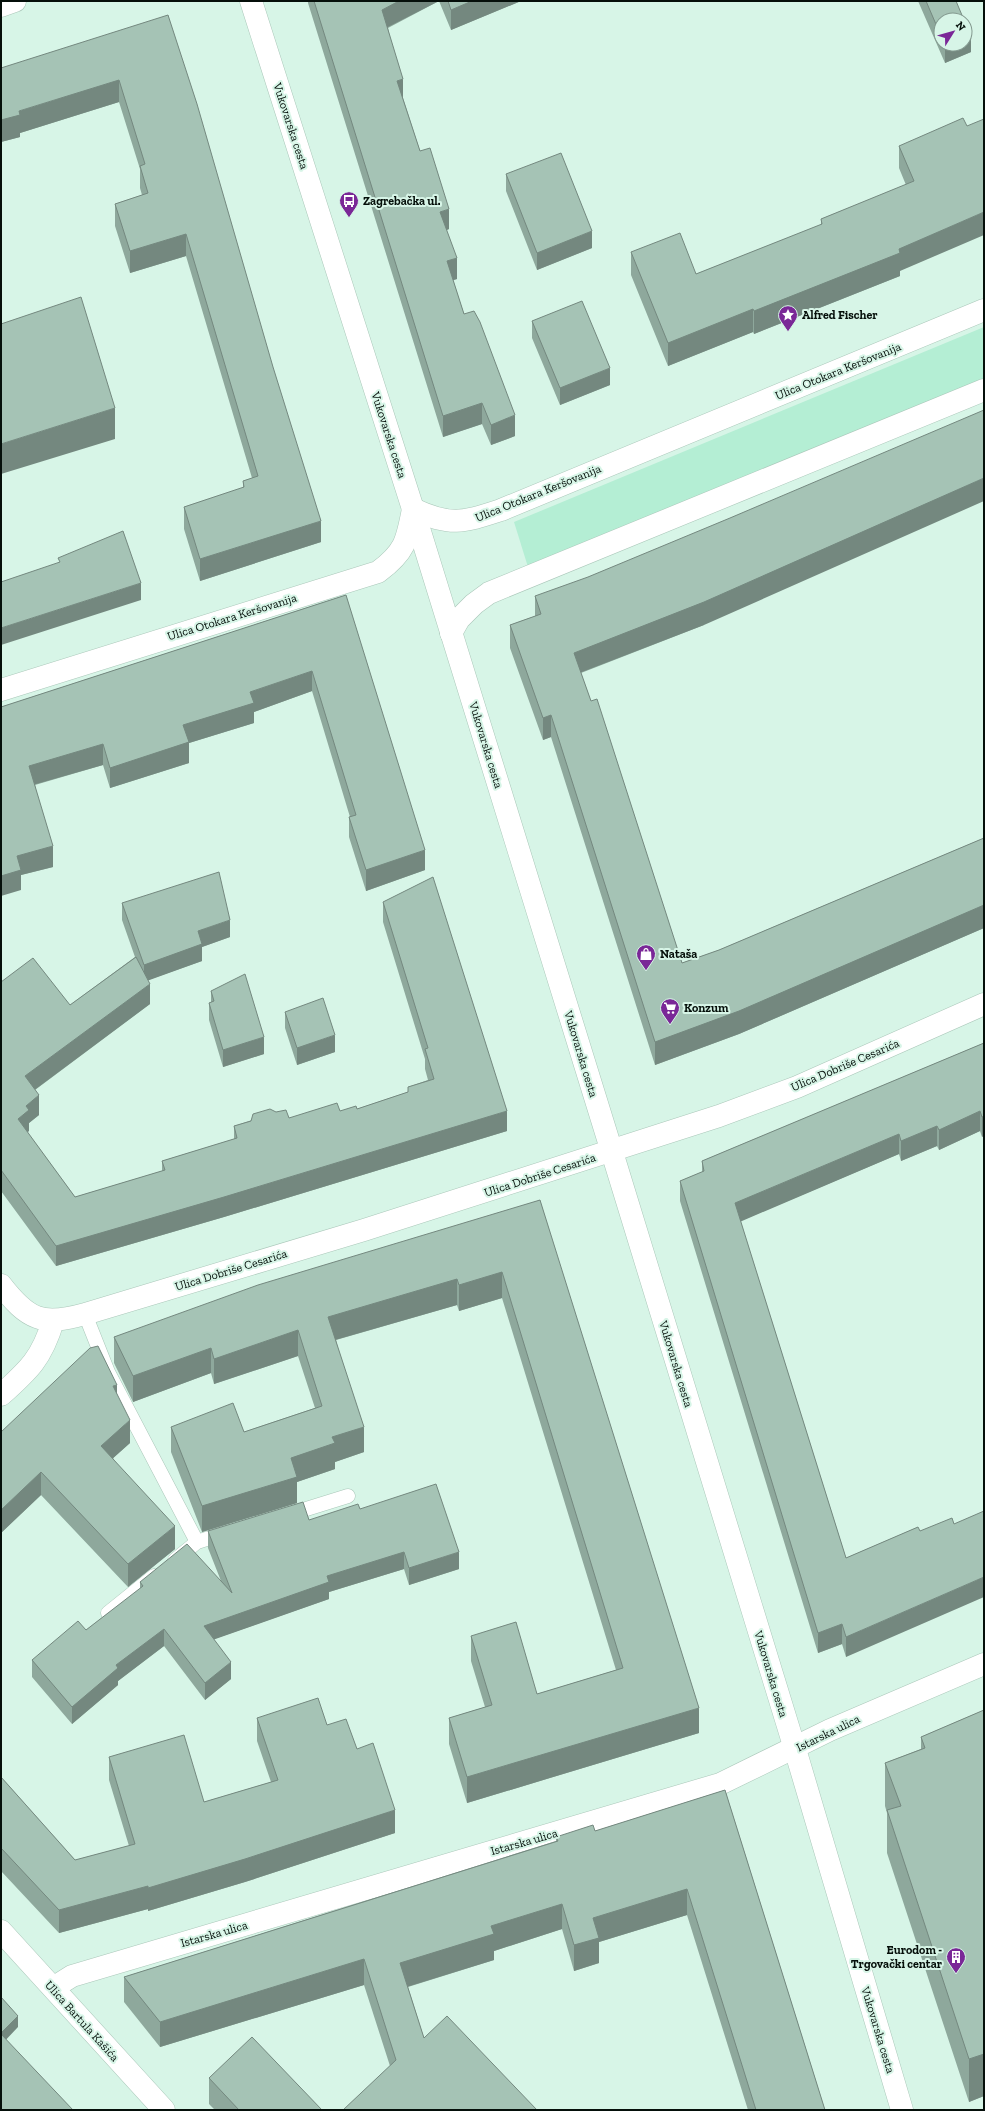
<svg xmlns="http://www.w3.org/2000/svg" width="985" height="2111" font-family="'Zilla Slab',serif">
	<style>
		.green { fill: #b4eed4 }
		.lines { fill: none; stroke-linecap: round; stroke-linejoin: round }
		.lane-casing { stroke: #aac7b9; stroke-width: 15 }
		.street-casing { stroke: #aac7b9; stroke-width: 23 }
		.secondary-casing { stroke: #aac7b9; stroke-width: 23 }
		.lane { stroke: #fff; stroke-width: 14 }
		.street { stroke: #fff; stroke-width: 22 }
		.secondary { stroke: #fff; stroke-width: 22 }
		.wall { fill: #8ea89c }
		.shaded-wall { fill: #74887f }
		.building { fill: #a5c3b5; stroke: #74887f }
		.labels { text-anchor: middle; stroke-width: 4; stroke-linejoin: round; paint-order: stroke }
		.street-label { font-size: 12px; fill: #050f0a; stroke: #d7f5e7 }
		.poi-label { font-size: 12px; font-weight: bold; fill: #050f0a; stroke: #d7f5e7; text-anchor: start }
	</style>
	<rect width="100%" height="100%" fill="#d7f5e7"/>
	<path class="green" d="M984 327V381L528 567 514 522Z"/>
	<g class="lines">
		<defs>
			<path id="lane" d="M85 1314 108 1372 197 1542
				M287 1515 348 1496
				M175 1560 197 1542 225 1533
				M108 1613 154 1576"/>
			<path id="street" d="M1 6 15 1
				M451 633 459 619 474 604 489 593 984 390
				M1 690 378 572C405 552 407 541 413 509 451 527 464 522 501 510L984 310
				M1 1285C28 1320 42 1326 85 1314L364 1230 719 1116 797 1087 984 1004
				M1 1395C29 1370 42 1358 53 1321
				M1 1931 164 2110
				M53 1988 72 1976 720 1784 830 1730 984 1664"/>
			<path id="secondary" d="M251 1 413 509 612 1152 795 1749 902 2110"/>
		</defs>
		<use href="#lane" class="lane-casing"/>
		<use href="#street" class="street-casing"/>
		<use href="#secondary" class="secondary-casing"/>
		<use href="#lane" class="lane"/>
		<use href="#street" class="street"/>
		<use href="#secondary" class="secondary"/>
	</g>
	<path class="wall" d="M308 1H521L451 30 439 1 388 28 403 98 420 151 449 229 446 230 457 279 453 280 464 314 515 436 491 445 482 424 443 437 308 3Z
		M918 1H956L941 20V44H965L971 52 945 63Z
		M168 15 321 542 200 581 184 529V507L243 488V481L252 478 186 256 130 273 115 226V204L142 195 140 188V169L119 102 20 133V137L1 142Z
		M967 126 900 271V276L754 334 753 332 668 366 631 275V252L696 274 821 225V219L906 185 899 168V146Z
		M506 174 592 248 537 270 506 191Z
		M532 321 610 385 560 405 532 338Z
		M346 595 425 870 366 891 349 837V817H350L312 691 254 712V723L189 743V763L110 788 103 765 35 785 53 867 21 875V890L1 707Z
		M535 596 704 625 581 673 682 963 719 950 984 838V928L739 1034 655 1065 551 737 543 740 510 648V625L535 616Z
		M383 902 507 1131 224 1217 56 1266 1 1191V982L70 1005 135 957 122 920V903L230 937 202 947V961L148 980 150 1004 35 1090 39 1115 29 1123V1131L27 1132 75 1197 162 1171V1161L234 1139V1126L276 1112 289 1118 340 1111 357 1109 408 1092V1087L428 1080 425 1069V1059L383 922Z
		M211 991 264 1054 223 1067 209 1020V1003L211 1002Z
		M285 1012 335 1052 297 1065 285 1028Z
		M984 1043 982 1137 980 1131 939 1150 937 1146 901 1161 899 1154 740 1221 846 1558 918 1527 846 1657 842 1644 818 1653 680 1201V1181L702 1172V1161Z
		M540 1200 699 1733 467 1803 449 1744V1718L485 1707 471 1661V1636L537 1694 616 1670 502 1298 459 1311 457 1305 336 1340 364 1452 335 1462V1469L297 1482V1503L202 1532 171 1452V1427L244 1432 315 1408 298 1356 214 1384 211 1373 133 1402 114 1363V1337Z
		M117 1394 130 1443 113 1458 175 1549 128 1587 41 1495 1 1533V1432Z
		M360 1509 459 1569 409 1585 404 1569 329 1592V1599L214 1639 231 1679 205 1700 164 1646 118 1681V1685L72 1724 32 1677V1660L86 1630 140 1589V1582L221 1581 208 1548V1531L309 1520Z
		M984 1710V2096L969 2102 887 1853V1813L885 1806V1763L921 1749V1737Z
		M257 1718 327 1725 357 1749 395 1833 245 1882 148 1911V1909L59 1933 1 1871V1777L75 1860 129 1846 109 1780V1757L204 1802 271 1782 257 1741Z
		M725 1790 825 2110H748L687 1915 599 1942V1963L574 1971 562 1929 494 1951V1960L408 1987 424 2038 537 2110 390 2066 364 1985 160 2047 124 2002V1977L556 1841V1837L595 1831Z
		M209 2078 322 2110H215L209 2104Z"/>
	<path class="shaded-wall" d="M399 1H439L382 30V10Z
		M472 1H521L451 30V10Z
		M971 35V52L945 63V46L949 44H965V37Z
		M403 79V100L397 81Z
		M119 80V102L20 133V137L1 142V120L19 111Z
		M449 209V229L440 233V212Z
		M984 212V235L900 271V276L754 334V311Z
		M592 231V248L537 270V253Z
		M186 234V256L130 273V251Z
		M457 258V279L447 282V261Z
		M753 309V332L668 366V343Z
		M610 368V385L560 405V388Z
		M482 403V424L443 437V416Z
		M115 408V439L1 474V444Z
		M515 415V436L491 445V425Z
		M984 478V501L704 625 574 675V653Z
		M321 521V542L200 581V559Z
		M141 583V600L1 645V628Z
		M312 671V691L254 712V723L189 743V763L110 788V768L183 725 250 692Z
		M551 715V737L543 740V718Z
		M103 744V765L29 786V766Z
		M53 846V867L21 875V890L1 896V876L17 856Z
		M425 850V870L366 891V870Z
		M984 905V928L739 1034 655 1065V1042Z
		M230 920V937L202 947V961L144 982V965L198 931Z
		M150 984V1004L25 1097V1076Z
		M335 1035V1052L297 1065V1048Z
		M264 1037V1054L223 1067V1050Z
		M39 1095V1115L29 1123V1131L18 1139V1119L26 1106Z
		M507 1111V1131L224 1217 56 1266V1246Z
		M980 1111V1131L939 1150V1130Z
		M984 1116V1136L982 1137V1117Z
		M937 1126V1146L901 1161V1141Z
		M899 1134V1154L735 1224V1203Z
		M502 1272V1298L459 1311V1285Z
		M457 1279V1305L328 1342V1317Z
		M298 1330V1356L214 1384V1359Z
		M211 1348V1373L133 1402V1376Z
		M117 1385V1408L113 1386Z
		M130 1420V1443L101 1469V1446Z
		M364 1427V1452L335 1462V1469L297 1482V1503L202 1532V1506L291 1458 332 1437Z
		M41 1472V1495L1 1533V1510Z
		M175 1526V1549L128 1587V1564Z
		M404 1552V1569L329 1592V1599L204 1643V1626L327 1576Z
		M459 1552V1569L409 1585V1568Z
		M984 1577V1597L846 1657V1637Z
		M842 1624V1644L818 1653V1633Z
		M164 1629V1646L118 1681V1685L72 1724V1707L116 1665Z
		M231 1662V1679L205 1700V1683Z
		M699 1708V1733L467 1803V1777Z
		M395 1810V1833L245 1882 148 1911V1888Z
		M148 1886V1909L59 1933V1910Z
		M687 1889V1915L599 1942V1963L574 1971V1945L593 1918Z
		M562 1904V1929L494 1951V1960L400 1989V1963L491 1926Z
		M364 1959V1985L160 2047V2022Z
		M18 2016V2027L1 2045V2033Z
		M984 2054V2096L969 2102V2059Z"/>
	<path class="building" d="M314 1H399L382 10 403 79 397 81 420 151 430 148 449 209 440 212 457 258 447 261 464 314 474 311 480 322 515 415 491 425 482 403 443 416Z
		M448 1H472L451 10Z
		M926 1H956L964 20H941V36Z
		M168 15 197 104 273 367 321 521 200 559 184 507 244 487 243 481 258 476 186 234 130 251 115 204 148 193 140 166 145 164 119 80 19 111 20 115 1 120V68Z
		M965 21 971 35 965 37Z
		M963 118 967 126 984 119V212L899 249 900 253 754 311 753 309 668 343 631 252 680 233 696 274 822 224 821 219 914 181 899 146Z
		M561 153 592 231 537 253 506 174Z
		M81 297 115 408 1 444V324Z
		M582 301 610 368 560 388 532 321Z
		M984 410V478L704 602 574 653 591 701 597 699 682 963 719 950 984 838V905L739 1011 655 1042 551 715 543 718 510 625 541 614 535 596 588 577 730 518Z
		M123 531 141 583 1 628V582L60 562 58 558Z
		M346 595 425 850 366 870 349 817 356 815 312 671 250 692 254 703 183 725 189 742 110 768 103 744 29 766 53 846 17 856 21 870 1 876V707Z
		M219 872 230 920 198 931 202 944 144 965 122 903Z
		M433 877 507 1111 224 1197 56 1246 1 1170V982L33 958 70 1005 136 957 150 984 25 1076 39 1095 26 1106 29 1110 18 1119 75 1197 165 1170 162 1161 237 1138 234 1126 251 1121 253 1114 270 1109 276 1112 286 1110 289 1118 337 1103 340 1111 356 1106 357 1109 408 1092V1087L434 1079 425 1049 428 1048 383 902Z
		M245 974 264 1037 223 1050 209 1003 214 1001 211 991Z
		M323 998 335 1035 297 1048 285 1012Z
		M984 1043V1116L982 1117 980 1111 939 1130 937 1126 901 1141 899 1134 735 1203 846 1558 918 1527 920 1531 952 1518 954 1524 984 1511V1577L846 1637 842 1624 818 1633 680 1181 704 1171 702 1161Z
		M540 1200 699 1708 467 1777 449 1718 492 1705 471 1636 516 1622 537 1694 623 1668 502 1272 459 1285 457 1279 328 1317 364 1427 332 1437 335 1443 291 1458 297 1477 202 1506 171 1427 233 1403 244 1432 322 1406 298 1330 214 1359 211 1348 133 1376 114 1337 258 1285Z
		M98 1346 117 1385 113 1386 130 1420 101 1446 175 1526 128 1564 41 1472 1 1510V1432L90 1348Z
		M436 1484 459 1552 409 1568 404 1552 327 1576 329 1582 204 1626 231 1662 205 1683 164 1629 116 1665 118 1668 72 1707 32 1660 78 1621 86 1630 143 1586 140 1582 187 1544 232 1593 208 1531 303 1502 309 1520 358 1504 360 1509Z
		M318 1698 327 1725 346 1719 357 1749 373 1743 395 1810 245 1859 148 1888V1886L59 1910 1 1848V1777L75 1860 135 1844 109 1757 184 1735 204 1802 278 1780 257 1718Z
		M984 1710V2054L969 2059 887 1810 901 1806 885 1763 925 1748 921 1737Z
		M725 1790 825 2110H756L687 1889 593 1918 599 1938 574 1945 562 1904 491 1926 494 1934 400 1963 424 2038 447 2016 537 2110H343L396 2060 364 1959 160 2022 124 1977 558 1841 556 1837 593 1825 595 1831Z
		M1 1997 18 2016 1 2033Z
		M1 2034 73 2110H1Z
		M252 2037 322 2110H239L209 2078Z"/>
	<defs>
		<symbol id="bus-pin" viewBox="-11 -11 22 30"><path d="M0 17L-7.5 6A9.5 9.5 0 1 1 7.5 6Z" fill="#7a2797" stroke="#d7f5e7"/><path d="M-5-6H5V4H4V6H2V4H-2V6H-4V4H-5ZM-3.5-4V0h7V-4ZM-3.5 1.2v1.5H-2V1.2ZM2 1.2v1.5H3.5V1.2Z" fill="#fff"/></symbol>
		<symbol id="sight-pin" viewBox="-11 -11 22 30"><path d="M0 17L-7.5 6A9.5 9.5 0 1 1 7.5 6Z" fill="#7a2797" stroke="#d7f5e7"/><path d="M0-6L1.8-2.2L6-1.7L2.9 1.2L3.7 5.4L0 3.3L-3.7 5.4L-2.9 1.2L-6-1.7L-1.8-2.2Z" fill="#fff"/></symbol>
		<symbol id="shop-pin" viewBox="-11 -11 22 30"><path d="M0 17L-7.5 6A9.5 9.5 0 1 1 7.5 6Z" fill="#7a2797" stroke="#d7f5e7"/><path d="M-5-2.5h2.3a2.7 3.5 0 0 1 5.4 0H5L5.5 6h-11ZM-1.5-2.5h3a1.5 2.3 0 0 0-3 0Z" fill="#fff"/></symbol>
		<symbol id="supermarket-pin" viewBox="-11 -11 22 30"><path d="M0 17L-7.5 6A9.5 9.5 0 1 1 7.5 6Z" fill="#7a2797" stroke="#d7f5e7"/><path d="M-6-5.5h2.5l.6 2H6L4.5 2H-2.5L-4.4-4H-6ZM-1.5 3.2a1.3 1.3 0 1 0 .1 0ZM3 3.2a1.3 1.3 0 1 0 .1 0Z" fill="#fff"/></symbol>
		<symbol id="building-pin" viewBox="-11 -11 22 30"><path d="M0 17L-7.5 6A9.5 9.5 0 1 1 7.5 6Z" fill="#7a2797" stroke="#d7f5e7"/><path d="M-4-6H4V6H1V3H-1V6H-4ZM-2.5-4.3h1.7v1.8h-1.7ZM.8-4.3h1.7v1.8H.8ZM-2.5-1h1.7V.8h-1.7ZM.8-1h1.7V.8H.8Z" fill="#fff"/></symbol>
	</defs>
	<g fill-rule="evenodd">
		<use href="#bus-pin" x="338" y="190" width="22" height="30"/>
		<use href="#sight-pin" x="777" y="304" width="22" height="30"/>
		<use href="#shop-pin" x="635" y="943" width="22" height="30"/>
		<use href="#supermarket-pin" x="659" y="997" width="22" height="30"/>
		<use href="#building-pin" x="945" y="1946" width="22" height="30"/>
	</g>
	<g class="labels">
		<g class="street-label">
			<text transform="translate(291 126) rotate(72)" y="4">Vukovarska cesta</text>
			<text transform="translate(838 371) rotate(-22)" y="4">Ulica Otokara Keršovanija</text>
			<text transform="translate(389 435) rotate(72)" y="4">Vukovarska cesta</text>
			<text transform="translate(538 493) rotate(-22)" y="4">Ulica Otokara Keršovanija</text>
			<text transform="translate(232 617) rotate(-17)" y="4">Ulica Otokara Keršovanija</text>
			<text transform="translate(486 745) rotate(73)" y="4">Vukovarska cesta</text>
			<text transform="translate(581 1054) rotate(73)" y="4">Vukovarska cesta</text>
			<text transform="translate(845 1065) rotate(-23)" y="4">Ulica Dobriše Cesarića</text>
			<text transform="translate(540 1175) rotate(-18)" y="4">Ulica Dobriše Cesarića</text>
			<text transform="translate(231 1270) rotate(-17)" y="4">Ulica Dobriše Cesarića</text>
			<text transform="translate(676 1364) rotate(73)" y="4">Vukovarska cesta</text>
			<text transform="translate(771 1674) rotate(73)" y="4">Vukovarska cesta</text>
			<text transform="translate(828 1733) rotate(-26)" y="4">Istarska ulica</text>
			<text transform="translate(524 1842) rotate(-16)" y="4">Istarska ulica</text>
			<text transform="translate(214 1934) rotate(-16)" y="4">Istarska ulica</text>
			<text transform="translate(82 2021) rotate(48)" y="4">Ulica Bartula Kašića</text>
			<text transform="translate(878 2030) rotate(73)" y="4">Vukovarska cesta</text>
		</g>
		<g class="poi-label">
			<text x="363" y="205">Zagrebačka ul.</text>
			<text x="802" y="319">Alfred Fischer</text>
			<text x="660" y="958">Nataša</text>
			<text x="684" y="1012">Konzum</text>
			<text x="942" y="1954" text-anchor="end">Eurodom -<tspan x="942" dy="14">Trgovački centar</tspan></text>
		</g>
	</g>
	<rect width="985" height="2111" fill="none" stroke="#050f0a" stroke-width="4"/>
	<g transform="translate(953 32) rotate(53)"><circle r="19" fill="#d7f5e7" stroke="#83998f"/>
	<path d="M0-3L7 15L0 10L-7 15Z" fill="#7a2797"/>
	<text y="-6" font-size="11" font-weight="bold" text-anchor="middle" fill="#050f0a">N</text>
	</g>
</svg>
